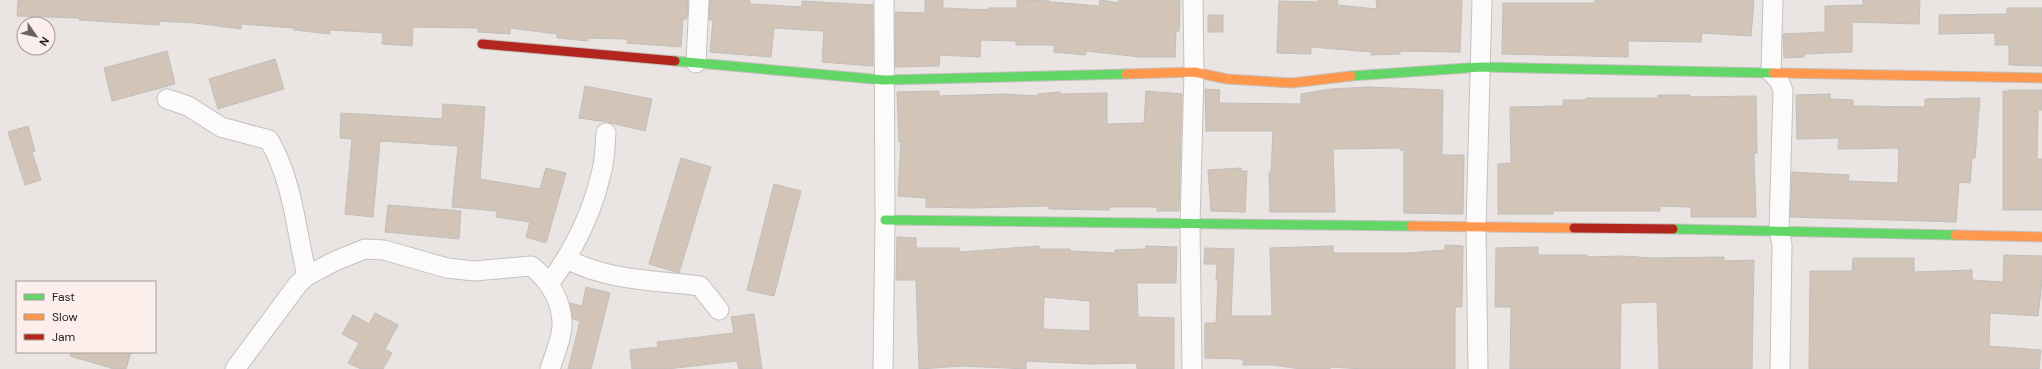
<svg xmlns="http://www.w3.org/2000/svg" width="2042" height="369" font-family="'DM Sans',sans-serif">
	<style>
		.building { fill: #d2c4b7; stroke: #c1bebb; fill-rule: evenodd }
		.lines { fill: none; stroke-linecap: round; stroke-linejoin: round }
		.street-casing { stroke: #c5c0be; stroke-width: 21 }
		.fast-casing { stroke: #c5c0be; stroke-width: 11 }
		.slow-casing { stroke: #c5c0be; stroke-width: 11 }
		.jam-casing { stroke: #c5c0be; stroke-width: 11 }
		.street { stroke: #fcfbfb; stroke-width: 19 }
		.fast { stroke: #63d668; stroke-width: 9 }
		.slow { stroke: #ff974d; stroke-width: 9 }
		.jam { stroke: #b3261e; stroke-width: 9 }
	</style>
	<rect width="100%" height="100%" fill="#eae4e2"/>
	<path class="building" d="M18 0H688L687 19H683L681 47 627 43V39L588 38V41L557 38V34L510 28V34L478 32V28L413 27 412 46 382 44 383 33 330 30V34L294 30V28L241 24V29L195 23 159 21 160 25 79 20 80 18 17 16Z
		M710 0H750V4L802 7V1L873 5V66L822 62 824 31 774 28 771 57 710 52 713 20H709Z
		M925 0H943V8L988 10V8H1017V0L1050 1V2L1099 6 1100 0 1119 3V0H1180L1179 31H1176L1175 57H1140L1086 51 1085 55 1054 52V45H1016V41L981 40 980 57 940 55 939 66 895 67V12L925 13Z
		M1318 0H1338L1337 5 1377 9 1376 0H1462L1460 52 1400 51V54L1371 55V52L1311 47V54L1277 53 1279 1 1317 2Z
		M1595 0H1754L1751 36 1702 33 1701 42 1628 41V57L1502 54 1503 3H1595Z
		M1863 0H1920L1919 24 1852 22V52L1804 54V57L1784 58 1783 34 1825 32V6L1863 5Z
		M2007 8H2042V66L2009 65V45H1995V33L1939 34V15L2007 14Z
		M1208 15H1223V32H1208Z
		M167 51 175 84 112 101 104 68Z
		M275 59 284 89 218 109 209 79Z
		M585 86 652 99 645 131 607 122 579 118Z
		M1369 87 1443 90 1442 155H1464L1463 214 1404 213V150H1400V148L1333 149 1335 212H1270L1269 172H1271L1273 131H1206L1205 89 1220 90 1219 103 1301 104V94L1331 89Z
		M2009 90H2042V110H2038L2037 159H2042V210H2003V91H2009Z
		M939 91V96L1003 94 1038 96V94L1060 92V94L1107 93V124L1144 123 1146 91 1182 94 1179 211H1157V207H1109V210L1049 209V206L971 208 926 207V198L898 196 901 142H899L897 92Z
		M1830 94V99L1853 100V106L1925 107V99L1980 98 1975 158H1972L1970 183 1959 182 1956 222 1790 217 1792 172 1849 175 1848 181 1898 183 1899 148 1838 149 1839 138 1797 139 1796 95Z
		M1658 95H1690V97L1756 96 1757 153H1754L1756 217H1691V207L1660 206V211H1553V214H1498V164L1511 163 1510 107 1563 106V100H1586V98H1658Z
		M443 104 485 107 480 179 540 189 546 168 566 173 546 243 526 237 530 222 496 217 497 211 452 207 458 146 380 141 373 217 345 214 352 139 340 138 341 113 442 119Z
		M28 126 35 151 32 152 41 180 25 185 8 132Z
		M681 158 711 167 679 273 649 264Z
		M1241 168V171H1247L1245 212 1211 211 1208 170Z
		M774 184 801 191 774 296 747 290Z
		M388 205 461 211 459 239 385 232Z
		M897 237 916 238V248H959V252L1039 246V249H1070V251L1115 253V250L1146 249V246L1177 247 1176 283H1137L1138 317 1174 318V369H1137V363L1090 364 1026 361V369L963 366 919 369 916 280H896ZM1044 297 1090 301V331L1043 329Z
		M1445 245 1463 246 1462 307H1455V369H1363L1330 367V369H1301L1272 365H1243V359L1205 358V323H1216L1218 280H1216L1217 264H1204L1205 248 1234 249 1231 316H1272L1270 248 1333 246V253H1408L1445 250Z
		M1538 247V255H1587V257L1622 256 1653 258 1724 257V261L1754 260 1752 369H1659L1657 302 1621 303 1620 369H1510L1511 307H1495L1496 248Z
		M2004 255 2042 256V281L2038 316 1990 313 1989 346 2041 350 2039 369H1809L1810 271H1852L1853 258H1914V272L1972 270V280L2003 282Z
		M586 287 610 293 591 369H568L580 321 573 319 570 303 582 306Z
		M375 313 398 325 385 349 392 353 383 369H361L348 363 359 343 342 334 353 315 369 324Z
		M754 314 762 369H739L737 361 667 369H632L630 350 658 347 657 342 734 333 731 317Z
		M71 352H131L126 369H114L70 356Z"/>
	<g class="lines">
		<defs>
			<path id="street" d="M1773 0 1771 72 1779 80 1783 91 1779 230 1782 245 1780 369
				M696 63 699 0
				M167 99 188 106 221 127 269 140C293 181 296 230 307 276
				M567 259C608 281 655 280 700 286L719 310
				M549 284C574 250 593 211 602 170 605 158 605 145 606 133
				M235 369 298 284 307 276 335 261 365 249 384 250 447 268 474 271 531 266C550 280 563 303 562 327 561 341 554 356 550 369
				M883 369 885 220 884 0
				M1192 369 1190 225 1194 72 1193 0
				M1478 369 1476 228 1482 0"/>
			<path id="fast" d="M675 61 884 80 1126 74
				M1351 76 1481 67 1773 73
				M885 220 1411 226
				M1673 229 1955 235"/>
			<path id="slow" d="M1773 73 2042 78
				M1126 74 1194 72 1227 79 1292 83 1351 76
				M1411 226 1574 228
				M1955 235 2042 237"/>
			<path id="jam" d="M482 44 675 61
				M1574 228 1673 229"/>
		</defs>
		<use href="#street" class="street-casing"/>
		<use href="#fast" class="fast-casing"/>
		<use href="#slow" class="slow-casing"/>
		<use href="#jam" class="jam-casing"/>
		<use href="#street" class="street"/>
		<use href="#fast" class="fast"/>
		<use href="#slow" class="slow"/>
		<use href="#jam" class="jam"/>
	</g>
	<rect x="16" y="281" width="140" height="72" fill="#fcefeb" stroke="#a59c99"/>
	<rect x="24" y="294" width="20" height="6" fill="#63d668" stroke="#a59c99"/>
	<text x="52" y="301" font-size="12" fill="#231f1d">Fast</text>
	<rect x="24" y="314" width="20" height="6" fill="#ff974d" stroke="#a59c99"/>
	<text x="52" y="321" font-size="12" fill="#231f1d">Slow</text>
	<rect x="24" y="334" width="20" height="6" fill="#b3261e" stroke="#a59c99"/>
	<text x="52" y="341" font-size="12" fill="#231f1d">Jam</text>
	<g transform="translate(36 36) rotate(124)"><circle r="19" fill="#fcefeb" stroke="#a59c99"/>
	<path d="M0-3L7 15L0 10L-7 15Z" fill="#696462"/>
	<text y="-6" font-size="11" font-weight="bold" text-anchor="middle" fill="#231f1d">N</text>
	</g>
</svg>
